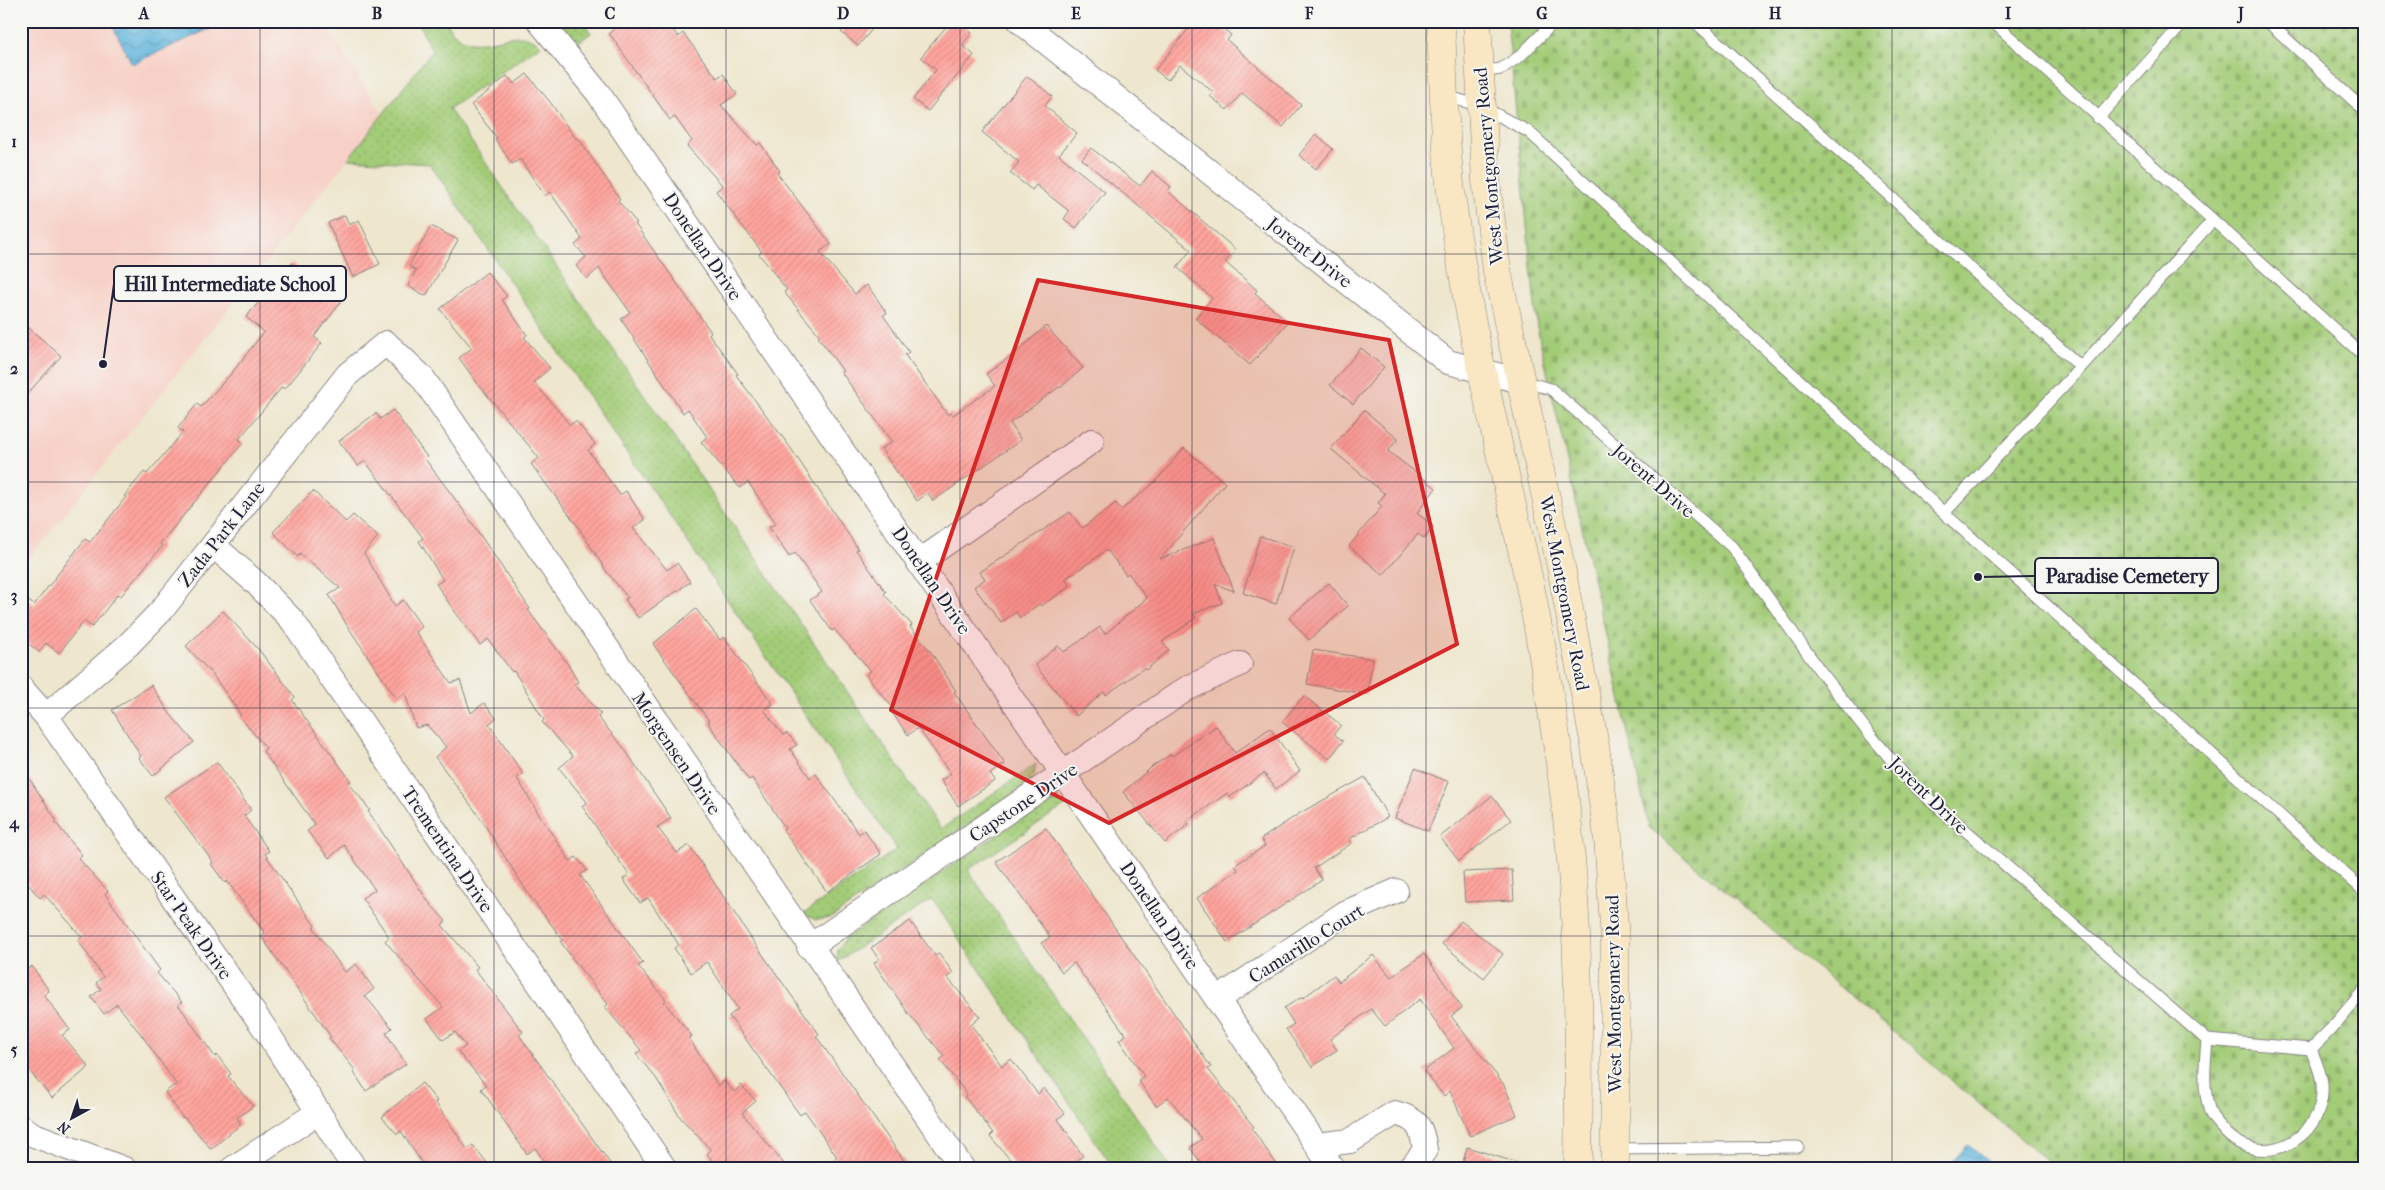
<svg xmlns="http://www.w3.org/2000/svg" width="2385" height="1190" font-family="'IM FELL French Canon',serif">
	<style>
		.built { fill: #f7d1c7 }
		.grass { fill: url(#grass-dots); stroke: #627759 }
		.cemetery { fill: url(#cemetery-stones); stroke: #627759 }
		.water { fill: url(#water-waves); stroke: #406c8c }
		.building { fill: url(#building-hatch) }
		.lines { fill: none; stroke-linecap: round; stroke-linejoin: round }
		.lane-casing { stroke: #888484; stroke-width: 13 }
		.street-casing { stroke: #888484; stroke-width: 26 }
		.secondary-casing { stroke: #888484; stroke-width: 29 }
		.lane { stroke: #fff; stroke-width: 11 }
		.street { stroke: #fff; stroke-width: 24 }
		.secondary { stroke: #f9e7c3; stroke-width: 28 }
		.marked { fill: #d62828; fill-opacity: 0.2; stroke: #d62828; stroke-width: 4; stroke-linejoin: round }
		.grid { fill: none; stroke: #22223b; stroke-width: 1; stroke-opacity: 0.55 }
		.labels { text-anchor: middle; stroke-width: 4; stroke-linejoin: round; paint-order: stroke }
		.street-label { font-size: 19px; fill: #22223b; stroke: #f6f6f2 }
		.leader { fill: none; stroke: #22223b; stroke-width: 2 }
		.callout-dot { fill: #22223b; stroke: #f6f6f2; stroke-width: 2 }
		.callout { fill: #f6f6f2; stroke: #22223b; stroke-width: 2 }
		.callout-label { font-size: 20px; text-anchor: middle; font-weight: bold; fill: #22223b }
		.neatline { fill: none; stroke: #22223b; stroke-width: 2 }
		.grid-label { font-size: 16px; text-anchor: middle; font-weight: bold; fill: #22223b }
	</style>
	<defs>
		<pattern id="grass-dots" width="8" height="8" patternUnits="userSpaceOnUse" patternTransform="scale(1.25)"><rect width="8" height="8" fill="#a3cc77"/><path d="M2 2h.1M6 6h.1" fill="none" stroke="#8caf68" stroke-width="1.8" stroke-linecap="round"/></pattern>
		<pattern id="cemetery-stones" width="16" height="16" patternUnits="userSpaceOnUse" patternTransform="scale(1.25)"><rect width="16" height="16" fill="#a3cc77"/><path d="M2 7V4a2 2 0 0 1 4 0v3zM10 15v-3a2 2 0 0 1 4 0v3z" fill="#8caf68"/></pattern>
		<pattern id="water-waves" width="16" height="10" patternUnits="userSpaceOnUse" patternTransform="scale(1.25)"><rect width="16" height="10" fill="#5fb5dc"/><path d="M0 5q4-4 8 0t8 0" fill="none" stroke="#4e93b4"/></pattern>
		<pattern id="building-hatch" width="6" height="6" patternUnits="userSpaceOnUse" patternTransform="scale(1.25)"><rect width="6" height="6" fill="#ffa49d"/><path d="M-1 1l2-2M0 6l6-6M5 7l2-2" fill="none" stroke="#da8d88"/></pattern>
	</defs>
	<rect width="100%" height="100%" fill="#f6f6f2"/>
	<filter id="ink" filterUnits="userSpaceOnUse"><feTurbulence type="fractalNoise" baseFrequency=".02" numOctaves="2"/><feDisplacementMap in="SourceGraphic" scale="10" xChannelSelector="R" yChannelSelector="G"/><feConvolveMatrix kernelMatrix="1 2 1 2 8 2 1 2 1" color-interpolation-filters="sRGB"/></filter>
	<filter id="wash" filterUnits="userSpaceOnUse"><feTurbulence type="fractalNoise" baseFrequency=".0096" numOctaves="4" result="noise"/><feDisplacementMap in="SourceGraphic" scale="20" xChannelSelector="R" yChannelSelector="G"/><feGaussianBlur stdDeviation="1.12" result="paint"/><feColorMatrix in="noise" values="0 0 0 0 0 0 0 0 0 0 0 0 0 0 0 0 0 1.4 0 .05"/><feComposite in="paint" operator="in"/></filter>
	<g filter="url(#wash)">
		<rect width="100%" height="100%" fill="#eee6cd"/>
		<path class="built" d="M21 21H110L132 64 227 21H322L383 115 21 569Z"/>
		<path class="grass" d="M420 21H447C448 27 451 30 455 34 474 51 497 37 519 36 528 36 534 40 541 45L449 109 941 829 1036 764 1034 776 1026 785 831 918 816 920 803 914 897 849 430 164 348 159 432 51 420 27Z
			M560 21H582L591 33 576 44 561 27Z
			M1052 801 1066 805 968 870 1172 1169H1114L932 899 837 962 838 949 846 938 1041 805Z"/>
		<path class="cemetery" d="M1507 21H2364V1169H2057L1649 827 1537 327Z"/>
		<path class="water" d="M110 21H227L132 64Z
			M1968 1145 1997 1169H1945Z"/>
		<g id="blocks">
			<path class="building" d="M626 21H667L678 37 683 33 717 78 723 74 737 94 721 105 757 145 760 143 780 171 777 173 831 244 820 252 855 294 867 285 887 313 883 315 909 352 905 355 948 415 951 413 953 415 995 386 986 374 1014 354 1046 326 1083 368 1060 388 1059 387 1010 423 1021 440 933 501 928 493 917 501 881 449 892 442 841 372 843 371 818 337 820 336 784 292 787 290 759 254 762 252 716 191 723 186 687 146 692 141 675 117 670 120 609 33Z
				M850 21H879L858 46 841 32Z
				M951 21H957L972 33 962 45 974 55 928 111 913 99 936 70 921 57Z
				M1195 21H1214L1231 35 1227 40 1301 105 1283 127 1242 93 1227 110 1210 96 1213 92 1180 65 1168 80 1155 70Z
				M527 74 550 102 576 139 578 138 620 199 618 201 637 223 635 224 711 332 709 334 738 374 736 375 790 447 858 549 856 550 886 592 884 594 912 625 910 627 931 652 956 691 954 692 1005 764 990 774 995 781 958 806 941 780 951 774 918 728 908 735 890 710 893 708 866 675 871 671 834 629 832 631 810 600 822 592 795 553 789 557 769 527 776 523 748 482 740 488 701 442 707 437 688 409 683 413 621 319 630 312 599 268 587 279 576 266 586 257 575 245 582 239 550 192 545 196 520 159 512 164 495 139 497 138 471 105 507 76 514 84Z
				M1027 76 1052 96 1045 106 1077 133 1059 155 1105 192 1076 228 1064 219 1069 211 1036 185 1032 190 1010 173 1019 162 982 132Z
				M1316 134 1333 149 1316 169 1299 155Z
				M1091 148 1140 186 1152 171 1171 187 1168 191 1236 250 1225 262 1257 290 1255 293 1288 322 1250 365 1195 318 1212 298 1177 267 1191 250 1082 159Z
				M345 215 349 225 359 220 380 264 353 277 328 223Z
				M431 226 458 240 426 296 408 286 416 270 409 266Z
				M292 263 341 302 314 337 322 343 285 389 282 387 239 439 243 443 160 544 162 546 121 596 118 594 92 627 84 621 59 653 46 643 39 652 21 638V595L34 605 85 539 90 542 126 497 124 496 144 472 147 474 183 432 178 428 197 404 201 407 230 375 264 332 246 317Z
				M487 272 507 296 502 300 527 335 524 337 550 368 534 382 570 425 576 421 595 444 588 450 620 495 626 491 645 520 633 528 667 570 677 563 690 582 638 618 625 599 628 598 607 572 577 525 531 464 539 458 478 384 459 358 472 348 440 309Z
				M21 321 61 356 21 401Z
				M1361 348 1384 367 1353 404 1330 385Z
				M393 410 427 457 425 459 464 511 530 609 528 610 567 663 578 682 574 684 601 714 598 717 623 747 671 818 657 827 677 853 689 845 755 944 819 1034 816 1036 910 1169H820L837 1157 805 1111 800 1115 729 1016 738 1009 707 962 691 973 674 948 679 945 648 898 640 903 623 879 629 875 582 806 587 802 559 768 573 756 542 722 544 720 514 671 512 672 488 639 480 645 453 609 436 584 443 580 419 541 423 538 365 461 358 466 339 441 376 413 380 419Z
				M1364 410 1398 439 1388 451 1436 488 1417 513 1433 526 1424 539 1418 534 1383 575 1349 546 1382 506 1378 503 1385 494 1331 449Z
				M1184 448 1225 483 1160 559 1214 538 1234 591 1215 584 1222 603 1193 614 1196 618 1162 642 1169 650 1146 670 1144 668 1106 695 1104 692 1076 716 1035 665 1058 646 1064 652 1100 627 1105 634 1147 598 1128 573 1126 575 1107 550 1065 579 1070 586 1041 606 1039 604 1020 618 1016 612 1001 623 974 587 985 579 980 572 1070 512 1082 528 1116 503 1121 510 1155 482Z
				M313 491 346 522 353 515 378 537 364 553 395 606 403 600 422 627 416 632 451 683 460 680 471 713 484 703 496 718 489 724 523 774 517 778 540 816 570 861 576 857 587 870 580 875 643 963 638 966 666 1000 664 1002 692 1036 689 1038 718 1086 724 1081 734 1092 741 1085 756 1101 742 1113 788 1169H720L707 1154 711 1150 680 1117 656 1078 636 1054 641 1050 605 1007 608 1004 572 958 560 941 563 940 531 898 479 816 435 757 446 747 427 725 416 728 405 693 396 698 348 627 329 595 340 588 300 554 298 557 273 532Z
				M1260 536 1294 547 1276 604 1243 593Z
				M1329 583 1348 606 1309 640 1289 618Z
				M696 609 720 640 724 637 773 704 764 710 783 735 787 733 797 745 790 749 810 778 816 774 859 834 864 830 881 854 827 892 783 830 785 828 752 778 749 780 737 764 708 723 710 722 653 644Z
				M223 611 259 650 295 697 292 700 351 781 348 782 370 810 368 811 430 904 446 921 442 925 478 967 475 969 523 1032 519 1035 614 1169H549L535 1148 527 1154 481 1089 486 1085 458 1052 466 1046 455 1032 443 1040 427 1019 443 1007 385 941 389 937 362 898 375 890 344 845 329 858 307 831 315 825 263 751 266 748 239 716 241 715 212 674 186 646Z
				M1313 650 1373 659 1367 694 1307 684Z
				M151 685 170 714 194 742 153 776 139 758 141 756 112 710Z
				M1304 696 1341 725 1334 734 1343 741 1329 759 1282 722Z
				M1216 726 1235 753 1270 728 1300 771 1276 789 1264 773 1230 797 1227 793 1186 822 1189 824 1165 843 1123 792 1153 766 1171 754 1172 756Z
				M217 762 251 810 244 816 269 851 265 854 315 926 313 927 345 972 356 964 374 989 365 996 392 1028 386 1033 406 1064 366 1091 353 1071 355 1070 329 1038 331 1037 261 936 265 933 227 881 225 883 211 864 213 862 164 797Z
				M21 766 57 821 55 822 82 855 78 858 108 891 105 894 160 970 157 973 182 1002 178 1004 215 1057 217 1055 231 1074 228 1076 253 1106 237 1118 241 1124 211 1149 184 1117 183 1118 165 1092 176 1084 143 1037 117 1004 104 1014 91 997 101 989 96 983 103 977 78 940 82 937 44 894 40 898 21 876Z
				M1415 768 1449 782 1428 831 1395 818Z
				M1365 777 1388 817 1349 839 1352 843 1314 868 1322 880 1227 942 1197 898 1238 870 1235 865 1265 846 1261 839 1300 813Z
				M1492 796 1511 820 1459 861 1440 837Z
				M1046 828 1211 1067 1208 1069 1254 1127 1252 1129 1280 1169H1206L1190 1148 1202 1139 1168 1097 1156 1106 1138 1080 1144 1076 1119 1040 1126 1035 1074 963 1062 972 1041 943 1050 937 996 862Z
				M1512 870 1514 900 1465 902 1463 872Z
				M910 921 935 956 939 953 953 973 947 977 980 1017 971 1025 1002 1066 1011 1059 1038 1094 1044 1088 1065 1113 1058 1119 1083 1156 1065 1169H1018L990 1136 993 1133 964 1096 967 1094 940 1060 944 1056 908 1013 874 963 879 959 871 948Z
				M1461 921 1503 954 1484 978 1442 944Z
				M1424 954 1462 1008 1451 1016 1504 1085 1517 1115 1470 1136 1450 1091 1444 1096 1424 1071 1454 1048 1420 999 1385 1026 1371 1009 1330 1039 1337 1050 1312 1067 1286 1029 1294 1024 1284 1008 1302 997 1303 998 1334 975 1339 982 1373 955 1391 977Z
				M32 966 49 991 44 995 70 1030 62 1035 89 1067 52 1098 21 1061V974Z
				M422 1083 437 1101 435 1102 467 1149 473 1145 492 1169H426L401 1131 397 1134 382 1117Z
				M1467 1147 1524 1165 1523 1169H1461Z"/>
		</g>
	</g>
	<g filter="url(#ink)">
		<use href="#blocks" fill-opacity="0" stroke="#888484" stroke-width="1"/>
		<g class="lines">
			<defs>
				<path id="lane" d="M1694 21 2081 367
					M1992 21 2364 356
					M2267 21 2364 110
					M1479 72 1501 69 1520 56 1555 21
					M1445 96 1481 106 1529 132 1944 513 2364 891
					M2098 118 2185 21
					M1522 381 1551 389 1732 547 1818 668 1867 731 1912 784 2207 1040
					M1944 513 2081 367 2213 220
					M2207 1040C2205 1064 2202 1088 2210 1112 2212 1117 2217 1123 2221 1127 2257 1174 2326 1141 2322 1085 2322 1074 2315 1060 2311 1049L2331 1029 2364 990
					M2207 1040 2311 1049
					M1615 1149 1798 1147"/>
				<path id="street" d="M539 21 598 93 1333 1169
					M1020 21 1448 362 1520 381
					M213 545 256 583 292 620 665 1169
					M919 562 1092 441
					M21 688 46 716 265 1029 355 1169
					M46 716 128 645 161 611 348 374 386 343 422 377 963 1169
					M809 947 1186 689 1240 664
					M1218 999 1345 913 1396 891
					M21 1127 34 1135 124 1169
					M1317 1145 1350 1141 1395 1113C1418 1119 1422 1127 1425 1150L1413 1166 1409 1169
					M232 1169 317 1113"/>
				<path id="secondary" d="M1441 21C1443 75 1444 130 1450 184 1465 315 1499 444 1527 572 1540 631 1549 691 1558 750 1580 889 1580 1029 1578 1169
					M1477 21 1486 181 1497 271 1561 567 1595 746 1608 837 1615 940V1169"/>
			</defs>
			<use href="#lane" class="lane-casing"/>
			<use href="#street" class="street-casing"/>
			<use href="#secondary" class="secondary-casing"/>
			<use href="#lane" class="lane"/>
			<use href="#street" class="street"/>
			<use href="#secondary" class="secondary"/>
		</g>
	</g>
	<path class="marked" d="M1038 280 1389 340 1457 644 1109 823 891 710Z"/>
	<path class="grid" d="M260 21V1169M494 21V1169M726 21V1169M960 21V1169M1192 21V1169M1426 21V1169M1658 21V1169M1892 21V1169M2124 21V1169M21 254H2364M21 482H2364M21 708H2364M21 936H2364"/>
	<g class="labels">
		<g class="street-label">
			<text transform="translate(1488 166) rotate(-95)" y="7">West Montgomery Road</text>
			<text transform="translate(703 246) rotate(56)" y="7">Donellan Drive</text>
			<text transform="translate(1310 252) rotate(38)" y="7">Jorent Drive</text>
			<text transform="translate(1654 480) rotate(41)" y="7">Jorent Drive</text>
			<text transform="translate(221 534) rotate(-52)" y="7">Zada Park Lane</text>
			<text transform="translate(932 580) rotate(56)" y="7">Donellan Drive</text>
			<text transform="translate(1565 593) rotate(79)" y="7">West Montgomery Road</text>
			<text transform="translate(677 753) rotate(56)" y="7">Morgensen Drive</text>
			<text transform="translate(1929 795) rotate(44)" y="7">Jorent Drive</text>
			<text transform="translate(1023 802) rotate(-34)" y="7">Capstone Drive</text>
			<text transform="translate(448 849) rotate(56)" y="7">Trementina Drive</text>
			<text transform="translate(1160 915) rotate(56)" y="7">Donellan Drive</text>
			<text transform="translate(192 925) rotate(55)" y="7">Star Peak Drive</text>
			<text transform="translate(1306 943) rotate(-32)" y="7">Camarillo Court</text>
			<text transform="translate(1613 994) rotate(-91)" y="7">West Montgomery Road</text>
		</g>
	</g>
	<path class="leader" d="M103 364L114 284M1978 577L2035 576"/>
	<g class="callout-dot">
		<circle cx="103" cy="364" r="5"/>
		<circle cx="1978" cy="577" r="5"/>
	</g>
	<g class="callout">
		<rect x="114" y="266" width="232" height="35" rx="5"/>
		<rect x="2035" y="558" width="183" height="35" rx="5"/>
	</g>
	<g class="callout-label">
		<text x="230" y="291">Hill Intermediate School</text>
		<text x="2127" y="583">Paradise Cemetery</text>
	</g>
	<rect width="2385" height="1190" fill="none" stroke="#f6f6f2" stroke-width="55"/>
	<g transform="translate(72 1118) rotate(220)" stroke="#f6f6f2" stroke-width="4" paint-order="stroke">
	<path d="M0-4L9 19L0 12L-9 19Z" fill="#22223b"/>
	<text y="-8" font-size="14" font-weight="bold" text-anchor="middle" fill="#22223b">N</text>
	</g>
	<rect x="28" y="28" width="2330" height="1134" class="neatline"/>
	<g class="grid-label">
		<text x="144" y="19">A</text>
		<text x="377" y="19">B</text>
		<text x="610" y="19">C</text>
		<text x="843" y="19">D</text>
		<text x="1076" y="19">E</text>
		<text x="1309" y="19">F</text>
		<text x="1542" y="19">G</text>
		<text x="1775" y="19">H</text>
		<text x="2008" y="19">I</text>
		<text x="2241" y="19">J</text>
		<text x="14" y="147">1</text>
		<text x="14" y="374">2</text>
		<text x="14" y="601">3</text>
		<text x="14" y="828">4</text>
		<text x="14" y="1055">5</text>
	</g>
</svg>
